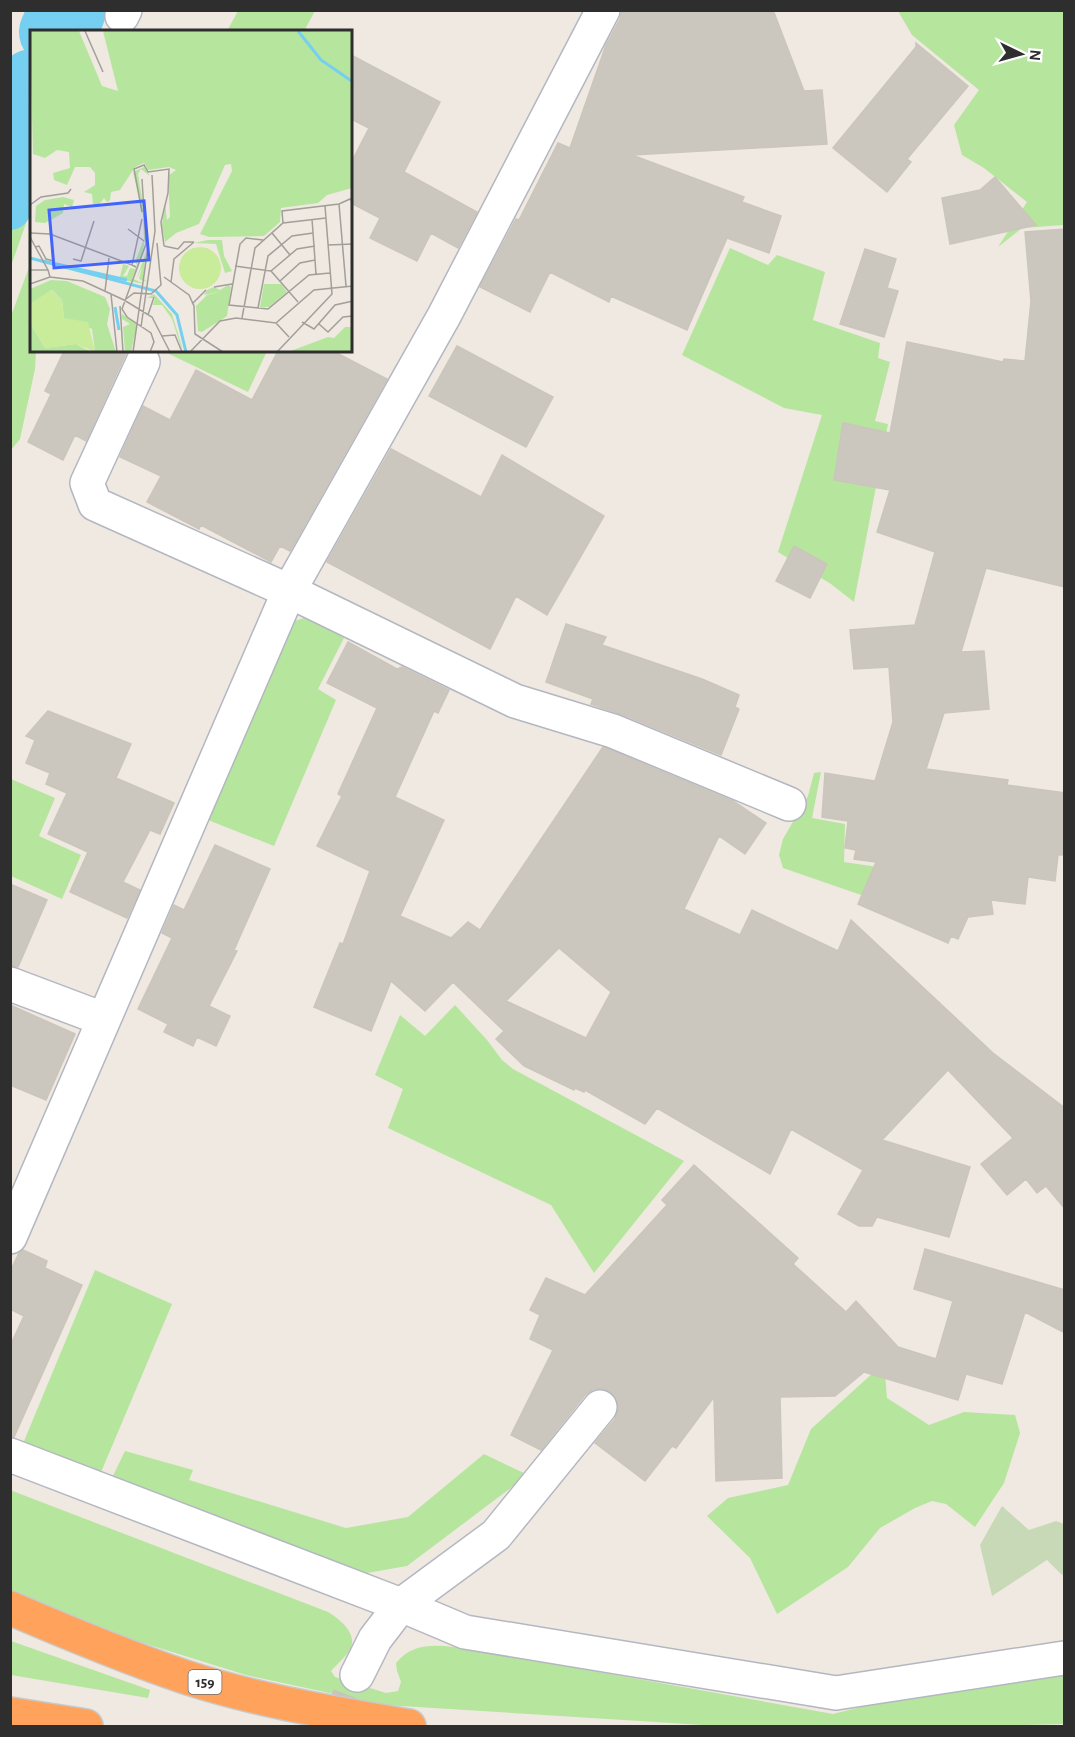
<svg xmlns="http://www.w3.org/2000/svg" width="1075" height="1737" font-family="'Alegreya Sans',sans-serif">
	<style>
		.green { fill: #b6e59e }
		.cemetery { fill: #c8d9b8 }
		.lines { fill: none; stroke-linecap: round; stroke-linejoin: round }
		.canal { stroke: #75cff0; stroke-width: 42 }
		.river { stroke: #75cff0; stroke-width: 70 }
		.building { fill: #cbc7bf; stroke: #cbc5ba; stroke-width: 1.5; fill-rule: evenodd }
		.minor-tunnel { stroke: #c8c4bd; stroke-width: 33; stroke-dasharray: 33 16; stroke-linecap: butt }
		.minor-casing { stroke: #b4b7c1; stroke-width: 36 }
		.highway-casing { stroke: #c9c9c9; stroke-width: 36 }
		.minor { stroke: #fff; stroke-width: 33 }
		.highway { stroke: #ffa35c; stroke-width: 33 }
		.labels { text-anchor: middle; stroke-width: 4.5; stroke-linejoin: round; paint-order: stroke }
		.shield { fill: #fff; stroke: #6d6d6d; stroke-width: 1.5 }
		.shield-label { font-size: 15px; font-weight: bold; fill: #2e2e2e }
		.inset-river { fill: none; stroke: #75cff0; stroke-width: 3 }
		.inset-road { fill: none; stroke: #a29e99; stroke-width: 1.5 }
		.view { fill: #4264fb; fill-opacity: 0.15; stroke: #4264fb; stroke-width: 3 }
		.inset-edge { fill: none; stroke: #2e2e2e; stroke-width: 3 }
	</style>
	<rect width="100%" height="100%" fill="#efe9e1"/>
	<path class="green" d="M90 11H108L99 31 82 32Z
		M238 11V10L315 11 304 31H227Z
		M898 11H1064V225L1022 228 998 247 1027 202 984 168 962 155 954 125 979 90 912 35Z
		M31 167V209L11 266V223Z
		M730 248 768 265 777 255 825 272 813 320 880 343 878 358 890 362 875 421 888 424 854 602 831 584 778 552 822 415 784 408 682 355Z
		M31 262 32 351H36L35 369 20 439 11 450V316Z
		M163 351H267L248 392Z
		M307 617 345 636 318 689 336 700 274 846 203 818 291 622Z
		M821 772 812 818 845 824 844 862 932 875 867 897 783 868 779 855 783 839 808 796 814 773Z
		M11 779 55 798 39 836 81 855 62 899 11 876Z
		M455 1005 487 1040 502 1060 513 1069 684 1161 594 1273 551 1205 388 1128 403 1089 375 1075 400 1015 425 1036Z
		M95 1270 172 1304 99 1477 22 1446Z
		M884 1363 887 1398 929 1425 964 1412 1015 1415 1020 1433 1004 1483 975 1527 946 1504 932 1501 915 1508 880 1528 848 1567 777 1614 750 1558 707 1516 728 1498 788 1485 811 1429Z
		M125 1451 193 1470 189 1480 346 1528 408 1517 484 1454 528 1475 407 1566 367 1573 323 1565 111 1480Z
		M10 1490 328 1612C338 1618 357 1632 351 1647 348 1655 337 1664 331 1671L335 1677 386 1693 398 1691 401 1682 397 1671 396 1663C415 1639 444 1646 471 1649L833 1714 865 1706 1064 1674V1724L993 1726H719L385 1705 246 1675 98 1629 11 1590Z
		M11 1641 150 1690 148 1698 11 1675Z"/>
	<path class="cemetery" d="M1002 1506 1029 1530 1056 1521 1064 1524V1573L1062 1575 1047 1560 992 1596 980 1545Z"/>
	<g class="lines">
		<path class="canal" d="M78 32 86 10
			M10 209 32 154"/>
		<path class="river" d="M54 32 64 10
			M10 132 32 84"/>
	</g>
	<path class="building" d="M622 10H773L804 91 822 90 827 144 632 155 744 197 742 202 781 216 769 253 727 238 687 330 611 296 609 302 550 272 530 312 480 287 516 219 519 220 558 143 570 148 606 45 620 19Z
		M916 43 968 86 907 159 911 162 887 192 833 148 916 47Z
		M351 55 440 102 404 172 477 212 458 248 431 233 417 261 370 238 380 218 351 203V163L369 128 351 119Z
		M995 177 1036 225 950 244 942 198 980 190Z
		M1065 229V587L986 568 961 652 984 651 989 709 944 713 926 769 1008 780 1007 785 1065 793V835L1062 855H1058L1055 881 1028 877 1025 904 991 900 993 914 968 917 958 939 951 936 948 943 858 904 876 862 854 859 856 850 845 848 848 821 822 817 825 773 875 781 893 722 889 667 854 669 850 630 915 625 935 552 877 532 890 490 834 480 843 423 890 433 907 342 1003 362 1004 359 1025 361 1031 301 1025 232Z
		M865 249 896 259 887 288 898 291 884 337 840 324Z
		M457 346 553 397 526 447 429 396Z
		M64 351H127L86 441 75 435 63 460 28 442 51 394 45 391Z
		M278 351H333L387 379 290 551 280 546 271 562 201 525 199 529 147 502 161 476 120 457 143 406 170 420 196 370 252 400Z
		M391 449 481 497 502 455 604 516 547 615 516 596 490 649 327 562Z
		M794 546 827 564 810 598 776 581Z
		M566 624 606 637 602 645 702 679 739 695 735 707 739 709 721 755 624 715 591 704 593 699 546 682Z
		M348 642 397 669 402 667 449 690 438 713 434 711 395 797 444 820 400 916 451 938 468 922 480 930 603 747 733 801 766 823 745 854 719 836 684 909 740 935 752 910 838 951 851 920 993 1053 1065 1108V1209L1046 1186 1037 1193 1026 1179 1007 1195 981 1164 1013 1138 948 1070 882 1140 970 1167 949 1237 877 1217 872 1226H859L838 1214 863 1170 791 1129 770 1174 657 1108 645 1124 585 1090 584 1092 575 1088 574 1090 524 1066 496 1039 504 1031 453 982 425 1011 391 981 371 1031 314 1007 340 943 343 944 370 871 317 846 342 796 338 794 377 708 327 683ZM559 948 611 992 586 1038 506 1001Z
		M48 711 131 744 116 778 174 803 160 834 150 830 123 882 140 890 127 918 70 892 88 852 48 834 67 793 46 784 50 773 26 763 35 740 26 736Z
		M215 845 270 869 234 950 237 951 209 1006 230 1016 216 1046 197 1037 193 1046 164 1032 168 1024 138 1009 172 938 162 933 174 905 184 910Z
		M10 884 47 900 18 967 10 966Z
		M10 1005 75 1034 46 1100 10 1085Z
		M694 1165 798 1258 793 1264 846 1312 856 1301 898 1347 936 1359 953 1301 914 1289 925 1249 1065 1290V1333L1025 1312 1002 1384 966 1374 958 1400 864 1372 835 1396 780 1397 782 1478 716 1481 714 1397 676 1448 672 1446 645 1481 595 1443 615 1419 618 1411 617 1400 611 1392 604 1389H594L585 1395 541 1450 511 1435 553 1350 530 1339 540 1315 530 1310 546 1278 585 1295 667 1205 662 1200Z
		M23 1250 47 1261 45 1268 82 1285 14 1437H10V1346L24 1316 10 1309V1272L19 1253Z"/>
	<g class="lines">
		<path class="minor-tunnel" d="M337 1726 357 1675"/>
		<defs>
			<path id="minor" d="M122 16 125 10
				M143 362 87 483 95 504 289 591 515 701 613 731 789 804
				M10 984 103 1019
				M10 1237 289 591 444 316 603 10
				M10 1455 401 1605 465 1632 836 1693 1064 1658
				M357 1675 375 1639 401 1605 496 1535 600 1407"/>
			<path id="highway" d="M10 1608C68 1633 126 1657 185 1677 258 1701 334 1713 409 1726
				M10 1714 86 1726"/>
		</defs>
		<use href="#minor" class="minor-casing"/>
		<use href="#highway" class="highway-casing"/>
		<use href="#minor" class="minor"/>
		<use href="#highway" class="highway"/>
	</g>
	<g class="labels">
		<rect class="shield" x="188.5" y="1670" width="33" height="24" rx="4.5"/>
		<g class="shield-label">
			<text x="205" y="1687">159</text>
		</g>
	</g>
	<g transform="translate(30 30)">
		<rect width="322" height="322" fill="#efe9e1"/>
		<path d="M0 1H49L72 56 88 61 73 1H322V158L297 165 288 173 251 178 250 192 234 206 179 207 170 204 202 141 201 134 195 135 169 194 146 203 135 212 132 195 135 173 137 190 140 187 138 146 146 140 139 137 118 140 114 133 105 137 90 160 81 162 80 170 77 172 74 168 68 176 63 174 62 164 54 162 65 155V143L60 137H45L37 155 24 150 23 143 40 138 39 122 27 120 15 128 3 124ZM114 137 120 146 111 139 108 144 114 180 115 209 112 225 102 249 106 250 116 222 113 248 117 252 109 249 112 237 106 250 114 254 77 247H90L93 234 99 236 93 246H97L100 238 105 239 107 235 105 232 114 209 113 185 103 142ZM33 167 44 170 42 177 34 174 33 183 15 193 5 192 6 176 15 170ZM178 210H192L194 226 202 241 195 243 186 214 164 213ZM21 250 37 251 75 267 80 279 77 294 86 322H65L62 299 34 288 32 270 22 260 0 274V259ZM234 254H251L257 262 239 277H230ZM198 255 201 257 197 286 172 302 168 301 166 276 177 265 168 272 177 265 192 261 174 265 177 260 184 257 190 260ZM124 264 142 284 152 317V320L142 289 132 275H123L125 268H117ZM92 284 107 294 101 322H95L93 297 100 294 92 289ZM0 293 15 318 46 314 61 322H0ZM315 297H322V322H258L298 307 304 308Z" fill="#b6e59e"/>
		<path d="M149 238a21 21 0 1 1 42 0a21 21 0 1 1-42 0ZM21 260 32 270 34 288 58 292 65 322 46 314 15 318 0 293V274Z" fill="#c9ec9a"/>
		<path class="inset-river" d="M268 1 291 30 323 52M0 228 126 261 147 285 156 322M13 231 97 250M85 277 89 300"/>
		<path class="inset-road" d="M55 1 73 42M112 149 116 214 92 279 97 287 121 303 124 312 120 322M309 174 316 256M0 175 11 167 38 163 41 159M112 182 104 139 114 135 118 142 139 139 138 163 131 192 134 216M282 189 286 244M253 193 252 181 309 174 320 169 323 172M98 199 114 211M0 203 20 204 102 235M242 203 260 225M0 207 18 240M233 210 216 208 210 214 199 275 238 279 279 245 300 243M298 215 323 214M134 216 148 219 154 212H164M5 217 9 216 16 229 24 231M43 229 51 231 64 191M205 236 241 241 268 272M106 237 102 235 112 189M0 240H18L20 247 53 251 94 270 122 287 140 322M241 241 267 219 285 216M134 247 159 265 164 276 165 304 193 322M250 251 270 233 285 230M141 252 144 229 164 212M0 254 20 247M184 257 202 254M75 261 79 228M81 264 87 322M96 269 104 263 121 264 131 255 127 213M162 274 176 260M90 276 93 322M228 278 238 226 262 206 283 203M118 285 124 267M212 288 225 218 253 193 296 188M272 292 284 299 305 275 323 271M246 293 259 307M289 294 298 302 313 287 323 286M111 297 125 201 122 145M132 306 145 305 152 322M103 322 118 217M160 322 190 291 206 288 246 293 284 260 323 256M247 322 302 264 295 176"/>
		<path class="view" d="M114 171 119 230 24 238 19 180Z"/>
		<rect width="322" height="322" class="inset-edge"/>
	</g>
	<rect width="1075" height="1737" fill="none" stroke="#2e2e2e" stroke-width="24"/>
	<g transform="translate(1021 54) rotate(95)" stroke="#ffffff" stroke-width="4.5" paint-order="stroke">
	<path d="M0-4.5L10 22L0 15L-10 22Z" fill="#2e2e2e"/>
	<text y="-9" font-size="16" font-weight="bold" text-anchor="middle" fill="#2e2e2e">N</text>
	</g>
</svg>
